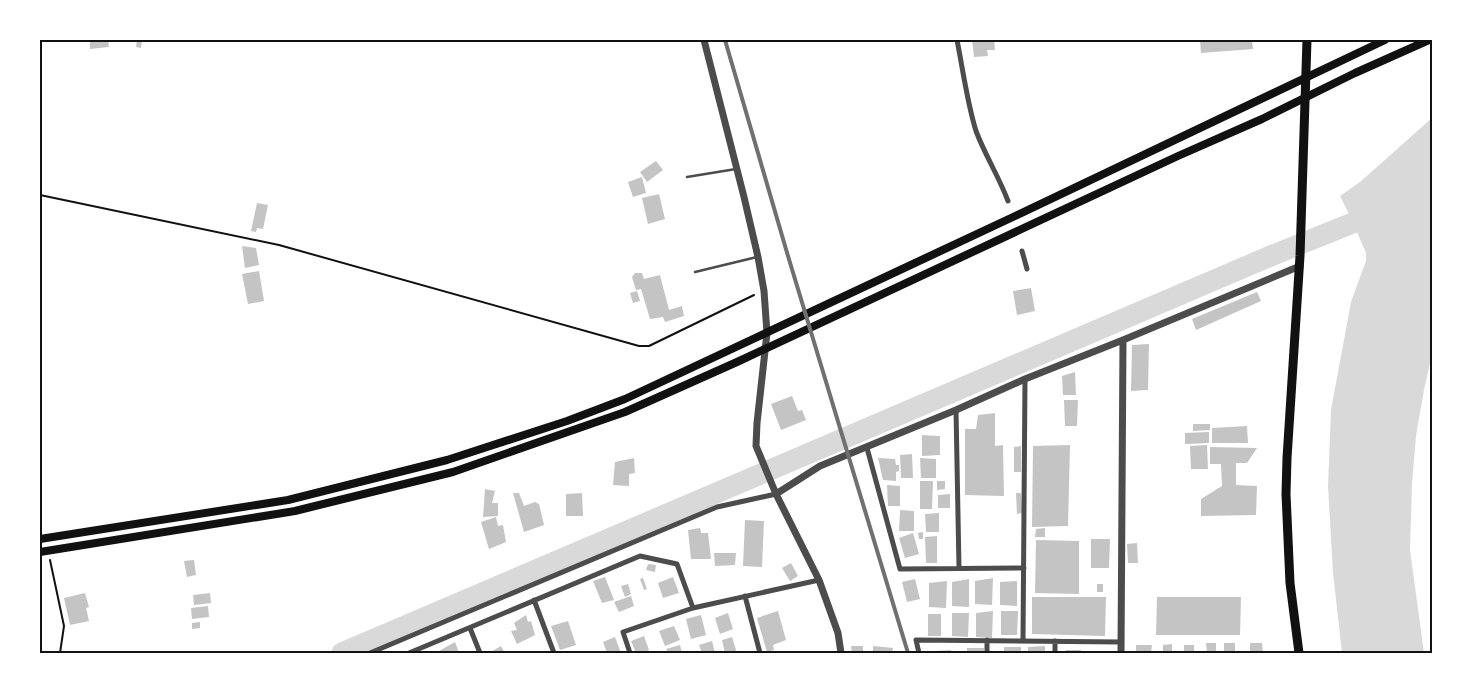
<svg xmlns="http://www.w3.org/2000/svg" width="1472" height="693" font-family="'Fira Sans',sans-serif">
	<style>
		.water { fill: #d9d9d9 }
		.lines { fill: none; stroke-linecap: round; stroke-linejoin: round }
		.river { stroke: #d9d9d9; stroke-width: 21 }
		.building { fill: #c4c4c4 }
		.path { stroke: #111; stroke-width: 2 }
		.service { stroke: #4c4c4c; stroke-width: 2.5 }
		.minor { stroke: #4c4c4c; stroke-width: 5 }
		.tertiary { stroke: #4c4c4c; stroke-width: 7 }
		.secondary { stroke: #111; stroke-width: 8 }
		.trunk { stroke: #111; stroke-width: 9 }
		.rail { stroke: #707070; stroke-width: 4 }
		.neatline { fill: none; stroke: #111; stroke-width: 2 }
	</style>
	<rect width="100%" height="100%" fill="#fff"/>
	<path class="water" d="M1432 118V354L1424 390 1416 436 1412 483 1410 550 1424 653H1342L1333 573 1328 486 1331 410 1351 302 1366 261V253L1357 232H1353L1347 220 1350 216 1340 196 1360 182Z"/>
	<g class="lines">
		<path class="river" d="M342 653 1273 255 1375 214"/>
	</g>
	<path class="building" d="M90 40H108L109 47 90 49Z
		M137 40H142L141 48 136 47Z
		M972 40H994L995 50H987L988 56 974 57Z
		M1200 40H1252L1253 49 1201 53Z
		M656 161 663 170 647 182 640 172Z
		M642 177 646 193 633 197 628 182Z
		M659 194 665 219 648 224 642 198Z
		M257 203 268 205 263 229 257 228 256 232 251 231Z
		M242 246 256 248 259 265 245 268Z
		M259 271 264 301 248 304 242 274Z
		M635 273H642L644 279 660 275 669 310 682 306 684 316 665 322 663 317 650 319 641 289 636 290 632 277Z
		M1031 288 1035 311 1017 315 1013 291Z
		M637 291 640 301 633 303 630 293Z
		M1257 292 1261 301 1196 330 1192 319Z
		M1149 344 1148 390 1131 391 1132 345Z
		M1075 372 1076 395H1063L1062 376Z
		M792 396 798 411 802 410 806 420 781 430 771 404Z
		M1064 400H1078L1077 426H1065Z
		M995 413V446L1003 445 1004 496 965 495V429H976L978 415Z
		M1193 424H1210V430L1193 431Z
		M1247 426 1248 443H1212V428Z
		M1209 432V443L1185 444V433Z
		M922 435 940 436V455L922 456Z
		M1070 445 1068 526 1032 527 1033 446Z
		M1207 445 1208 469H1191L1190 446Z
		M1021 446V472H1014V447Z
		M1210 447 1257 448 1247 463H1236V485L1257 486 1256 515 1201 516V499L1222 486 1221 464H1210Z
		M912 454 913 478H901L900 455Z
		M634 458 635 473 629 474V486L613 485 615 462Z
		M878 458 895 459 896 465H899V471L896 472V481L883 480Z
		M920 458 936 459V478H921Z
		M920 481H933L932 509H920Z
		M937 481H945V489L937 490Z
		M887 485 900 486V506H888Z
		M485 489 495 491 492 503H498V516L483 517Z
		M513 493H519L524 506 535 502 539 504 544 525 524 532Z
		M582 493 583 516H566V494Z
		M1016 493H1021L1022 513 1017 514Z
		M950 494V508H938V495Z
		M900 510 914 511V531H899Z
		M939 513V532H926L925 514Z
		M496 517 498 526 503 525 506 542 489 549 481 522Z
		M745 520 764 521 762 567 743 566Z
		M700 528 701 533H708L711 559H691L688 530Z
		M1045 528V537H1035L1036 529Z
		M923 532V539H919L918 533Z
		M913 533 919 554 905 558 899 538Z
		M937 536V563H926L925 537Z
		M1091 539H1110L1109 568H1091Z
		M1036 540 1079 541V594L1035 593Z
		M1137 543 1138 563H1128L1127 544Z
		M714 553H736L735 565 715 566Z
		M194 560 196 575 187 577 184 561Z
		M791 563 798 576 790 581 782 568Z
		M648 564 656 565 655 572 646 570Z
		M605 577 614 600 602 603 593 581Z
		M673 577 679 593 663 598 658 583Z
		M643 578 647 589 644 590 640 579Z
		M993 578 992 605 975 604V581Z
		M915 579 920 599 907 602 902 582Z
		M969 579V607L952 606V582Z
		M947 581 946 608 929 607V583Z
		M1017 581V606L1000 605V582Z
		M628 584 631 594 625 597 621 586Z
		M1097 584H1103V592H1097Z
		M85 593 89 607 86 608 89 621 70 625 64 598Z
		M210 593 211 603 194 605 193 595Z
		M631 596 634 606 619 612 614 602Z
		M1032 597H1106L1105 636 1032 634Z
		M1157 597H1241L1240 635H1156Z
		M208 606 209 617 192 619 191 608Z
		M778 611 786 640 773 645 774 650 767 652 757 618Z
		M993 611 992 638 976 637V613Z
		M1001 611H1018L1017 635H1001Z
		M728 613 733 629 720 634 715 618Z
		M952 613H969L968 637 952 636Z
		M928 614H941V636H928Z
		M526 615 528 622 531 621 535 635 517 644 511 631 517 630 514 623Z
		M701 615 706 635 691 639 686 619Z
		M568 621 576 645 560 650 551 626Z
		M200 622V628L192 629V623Z
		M674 626 680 640 665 646 659 631Z
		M644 636 649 650 644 653H636L631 641Z
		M615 637 621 653H607L603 642Z
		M732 637 737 653H725L722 640Z
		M712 641 715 653H702L699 645Z
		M455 642 459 653H440L439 651Z
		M1206 643H1216V653H1207Z
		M1224 643H1235V653H1224Z
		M1250 643H1262L1263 653H1250Z
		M1172 644V653H1163V645Z
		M680 645 682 653H668L666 649Z
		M1136 645H1152L1151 653H1136Z
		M1184 645H1194V653H1184Z
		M501 646 505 653H489Z
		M851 646H863V653H852Z
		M873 646 893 648 892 653H873Z
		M1045 646V653H1028V647Z
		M1004 647H1021V653H1004Z
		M967 648H984V653H967Z
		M951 650V653H935V651Z
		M1066 650H1081V653H1066Z"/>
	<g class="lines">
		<path class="path" d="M40 195 279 245 639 346H649L754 295
			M50 560 64 626 60 653"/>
		<path class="service" d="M687 177 736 169
			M695 272 757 257"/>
		<path class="minor" d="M957 40C963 70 967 102 976 131 985 155 999 177 1008 201
			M1022 251 1027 269
			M956 410 959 568
			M867 448 900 569 1024 568
			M745 596 760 653
			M534 600 554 653
			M470 628 480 653
			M1023 641 1025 379
			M370 653 717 507 776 494
			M409 653 640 556 677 564 693 608
			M630 653 623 632 693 608 819 580
			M919 653 916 640 1121 642
			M987 653V640
			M1055 653V641"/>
		<path class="tertiary" d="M704 40 744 197 758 257 764 291 767 333 757 423 756 446 776 494 819 580 838 633 841 653
			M776 494 820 466 956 410 1025 379 1123 340 1300 266
			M1121 653 1123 340"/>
		<path class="secondary" d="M40 539 288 500 447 460 567 421 625 399 1013 217 1385 40
			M40 552 295 511 453 472 625 412 737 362 1178 156 1262 119 1355 73 1429 40"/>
		<path class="trunk" d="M1299 653 1290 583 1286 494 1287 458 1300 256 1307 40"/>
		<path class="rail" d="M725 40 788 256 908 653"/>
	</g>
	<rect width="1472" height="693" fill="none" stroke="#ffffff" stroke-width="82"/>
	<rect x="41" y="41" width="1390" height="611" class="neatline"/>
</svg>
